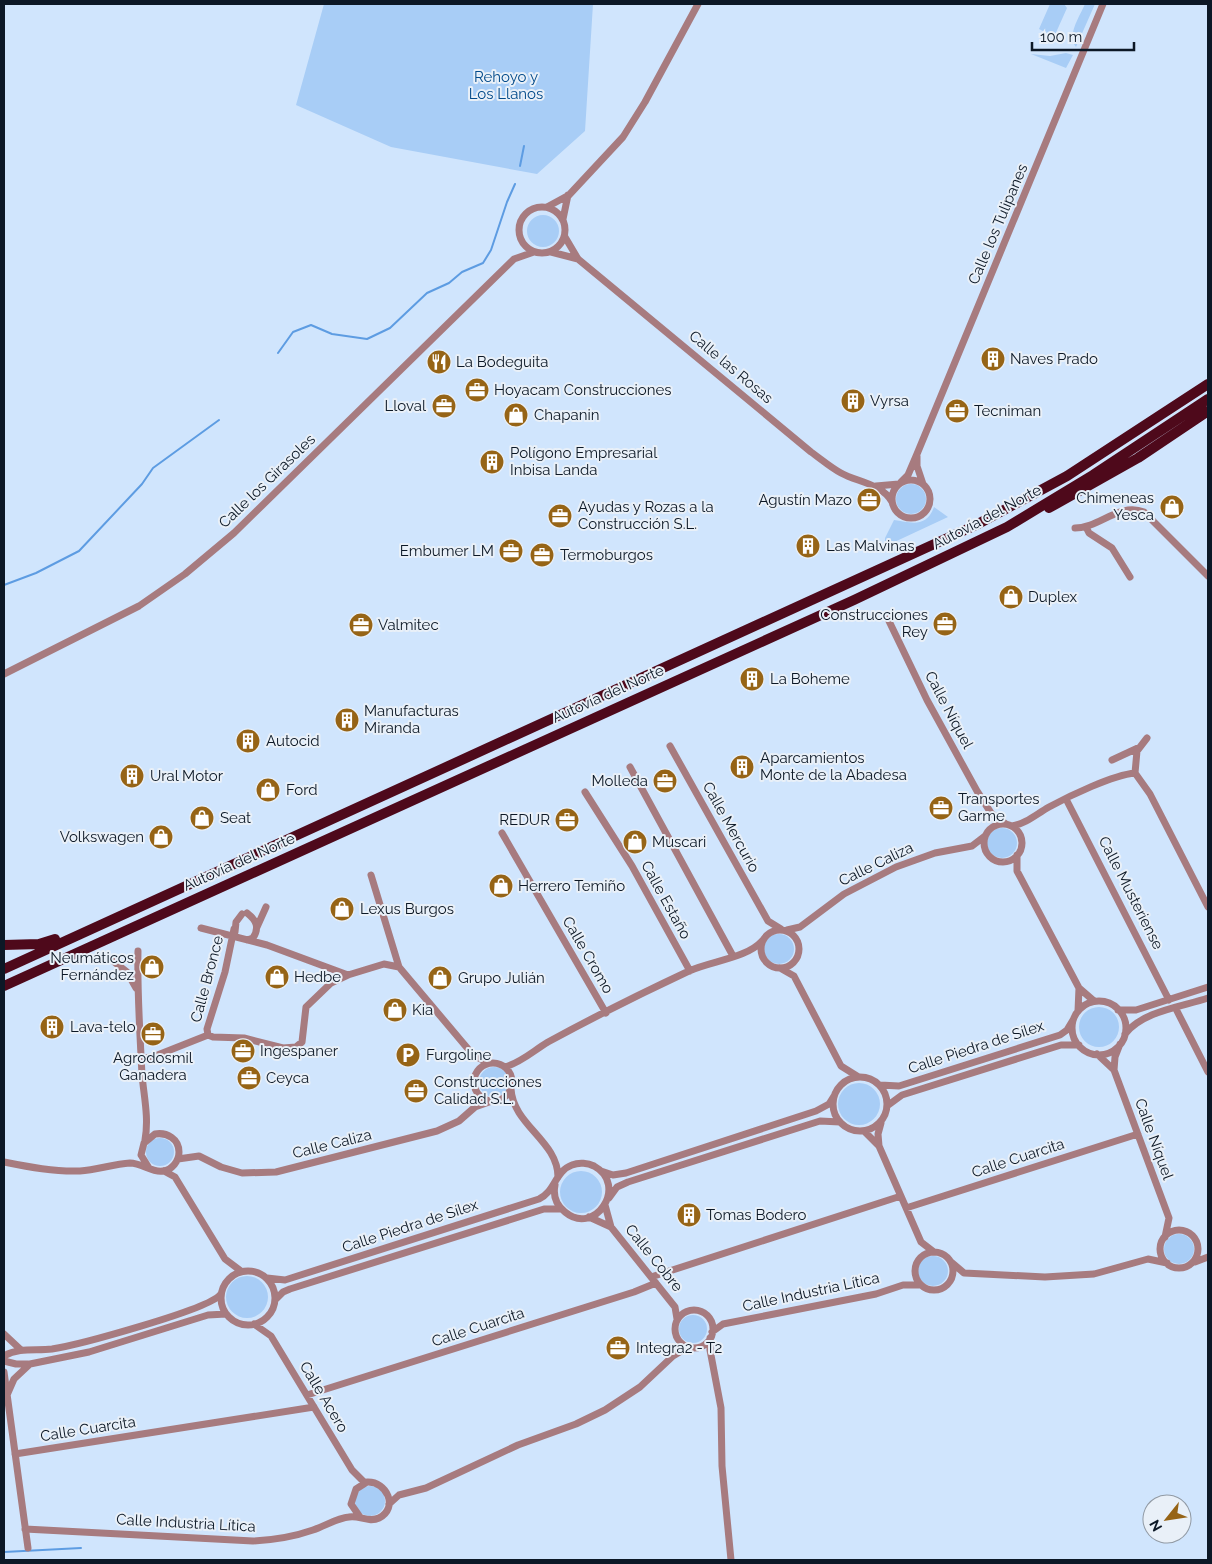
<svg xmlns="http://www.w3.org/2000/svg" width="1212" height="1564" font-family="Raleway,sans-serif">
	<style>
		.green { fill: #a8cdf6 }
		.lines { fill: none; stroke-linecap: round; stroke-linejoin: round }
		.stream { stroke: #5d9ce2; stroke-width: 2 }
		.minor { stroke: #a77b7f; stroke-width: 7 }
		.highway { stroke: #4e091b; stroke-width: 10 }
		.labels { text-anchor: middle; stroke-width: 4; stroke-linejoin: round; paint-order: stroke }
		.park-label { font-size: 15px; fill: #024a8a; stroke: #e9f0f8 }
		.street-label { font-size: 15px; fill: #0c1826; stroke: #e9f0f8 }
		.poi-label { font-size: 15px; fill: #0c1826; stroke: #e9f0f8; text-anchor: start }
	</style>
	<rect width="100%" height="100%" fill="#d0e5fd"/>
	<path class="green" d="M324 4H593L585 131 537 174 391 147 296 105Z
		M1050 4H1064L1067 8 1054 37 1039 29Z
		M1085 4H1095L1076 47C1066 36 1080 16 1085 4Z
		M1066 53 1073 55 1066 68 1031 54 1050 56Z
		M527 231a16 16 0 1 1 32 0a16 16 0 1 1-32 0Z
		M896 499a15 15 0 1 1 30 0a15 15 0 1 1-30 0Z
		M934 507 948 517 888 545 885 544V538L894 520C910 522 926 529 934 507Z
		M987 843a15 15 0 1 1 30 0a15 15 0 1 1-30 0Z
		M764 949a15 15 0 1 1 30 0a15 15 0 1 1-30 0Z
		M1079 1027a20 20 0 1 1 40 0a20 20 0 1 1-40 0Z
		M479 1082a15 15 0 1 1 30 0a15 15 0 1 1-30 0Z
		M838 1104a21 21 0 1 1 42 0a21 21 0 1 1-42 0Z
		M146 1152a14 14 0 1 1 28 0a14 14 0 1 1-28 0Z
		M560 1192a21 21 0 1 1 42 0a21 21 0 1 1-42 0Z
		M1164 1249a15 15 0 1 1 30 0a15 15 0 1 1-30 0Z
		M918 1271a15 15 0 1 1 30 0a15 15 0 1 1-30 0Z
		M226 1297a21 21 0 1 1 42 0a21 21 0 1 1-42 0Z
		M679 1329a14 14 0 1 1 28 0a14 14 0 1 1-28 0Z
		M355 1501a15 15 0 1 1 30 0a15 15 0 1 1-30 0Z"/>
	<g class="lines">
		<path class="stream" d="M520 166 524 146
			M278 353 293 332 311 325 332 334 367 339 390 328 427 293 449 283 462 272 483 263 491 250 507 202 515 184
			M4 585 36 573 79 551 142 484 153 468 219 420
			M4 1552 81 1548"/>
		<path class="minor" d="M519 230a23 23 0 1 1 46 0a23 23 0 1 1-46 0Z
			M547 207 569 195 623 137 645 102 698 4
			M563 219 568 195
			M565 237 578 259 811 452C821 459 830 467 841 473 857 482 883 484 892 502
			M551 252 578 259
			M917 456V466L923 484
			M892 499a19 19 0 1 1 38 0a19 19 0 1 1-38 0Z
			M901 482 908 475 917 454 1103 4
			M876 486 899 484
			M1086 527 1089 533 1112 548 1130 577
			M1075 528C1100 528 1119 502 1144 512L1208 576
			M888 619 927 700 977 791 991 813 1006 824
			M4 674 139 606 185 574 234 533 514 259 534 252
			M670 746 768 921 781 929
			M1112 760 1140 747
			M630 767 733 956
			M1135 773 1150 794 1208 907
			M1135 773 1137 751 1147 738
			M585 792 632 866 690 971
			M1066 799 1169 1000
			M984 843a19 19 0 1 1 38 0a19 19 0 1 1-38 0Z
			M1012 826C1027 823 1035 815 1049 807 1069 796 1113 775 1135 773
			M502 833 606 1013
			M1017 855V871L1079 988 1094 1001
			M371 875 399 967 474 1056 490 1063
			M257 927 266 907
			M201 928 267 945 348 975
			M761 949a19 19 0 1 1 38 0a19 19 0 1 1-38 0Z
			M787 930 800 927 844 894 896 867 935 853 972 846 985 836
			M235 932 236 922 242 914
			M247 940 253 938C260 927 256 920 247 913
			M138 951C137 992 140 1033 142 1075 144 1097 149 1118 145 1140
			M113 961 127 972 136 988
			M780 968 794 976 841 1066 857 1076
			M1072 1028a27 27 0 1 1 54 0a27 27 0 1 1-54 0Z
			M1176 1009 1208 1072
			M1118 1010H1136L1208 987
			M1078 1011 1079 988
			M1125 1034C1143 1011 1181 1007 1208 998
			M208 1035 207 1029 225 972 234 929
			M1120 1044 1115 1057 1114 1070 1169 1218 1165 1237
			M1097 1054 1114 1070
			M141 1059 155 1056 208 1035 213 1037 244 1038 283 1048 296 1047 302 1042 306 1007 331 983 348 975 384 964 399 967
			M474 1082a19 19 0 1 1 38 0a19 19 0 1 1-38 0Z
			M505 1067C522 1062 533 1051 548 1042 594 1017 642 993 689 971 711 961 747 958 762 941
			M833 1104a27 27 0 1 1 54 0a27 27 0 1 1-54 0Z
			M880 1085 899 1086 1060 1035 1067 1030 1073 1020
			M511 1089C513 1125 558 1141 558 1177
			M887 1106 902 1095 1061 1045H1079
			M881 1123 878 1134 879 1146 921 1242 934 1252
			M864 1131 879 1146
			M178 1159 199 1156 221 1167 242 1173 276 1172 437 1131 459 1121 475 1107 492 1101
			M4 1162C29 1167 55 1172 80 1171 97 1170 113 1164 130 1163 142 1163 152 1173 163 1171 172 1170 179 1161 179 1152 179 1139 167 1132 155 1134L144 1143 141 1155 149 1168
			M164 1171 175 1177 225 1259 241 1271
			M601 1171 613 1175 626 1173 816 1111 829 1104 834 1096
			M609 1198 617 1187 628 1182 820 1121 840 1122
			M605 1205 611 1227
			M906 1208 1138 1134
			M589 1217 611 1227 675 1307 677 1319
			M1160 1249a19 19 0 1 1 38 0a19 19 0 1 1-38 0Z
			M915 1271a19 19 0 1 1 38 0a19 19 0 1 1-38 0Z
			M951 1262 964 1273 1045 1277 1094 1274 1148 1259 1167 1263
			M1195 1262 1208 1257
			M221 1298a27 27 0 1 1 54 0a27 27 0 1 1-54 0Z
			M651 1277 901 1196
			M267 1278 285 1280 539 1199C555 1192 555 1171 572 1165 579 1162 588 1163 594 1166 629 1185 595 1237 565 1212 556 1205 553 1195 555 1185
			M275 1300 283 1292 290 1289 544 1209H561
			M675 1329a19 19 0 1 1 38 0a19 19 0 1 1-38 0Z
			M254 1324 271 1336 352 1470 365 1483
			M712 1332 723 1324 876 1294 903 1285H921
			M4 1334 20 1349
			M710 1338V1350L721 1408 722 1466 731 1560
			M4 1356C20 1347 35 1351 52 1349 78 1345 207 1310 220 1295
			M4 1361 16 1364H28
			M4 1372 28 1548
			M7 1395 14 1379 30 1364 89 1352 208 1315 226 1314
			M307 1395 634 1292 656 1283
			M15 1454 314 1407
			M389 1504 399 1495 426 1488 518 1445 576 1424 605 1410 640 1387 673 1356 688 1347
			M25 1529 253 1541C274 1540 293 1537 313 1530 325 1526 337 1518 349 1517 359 1515 369 1523 379 1518 399 1508 387 1481 367 1482L356 1489 351 1504 360 1517"/>
		<path class="highway" d="M1049 508 1138 458 1208 411
			M4 945 39 944 55 939
			M4 969 976 525 1067 476 1208 384
			M4 986 854 600 1007 527 1093 475 1208 399"/>
	</g>
	<defs>
		<symbol id="building-disc" viewBox="-11 -11 22 22"><circle r="9.5" fill="#966416" stroke="#e9f0f8"/><path d="M-4-6H4V6H1V3H-1V6H-4ZM-2.5-4.3h1.7v1.8h-1.7ZM.8-4.3h1.7v1.8H.8ZM-2.5-1h1.7V.8h-1.7ZM.8-1h1.7V.8H.8Z" fill="#fff"/></symbol>
		<symbol id="restaurant-disc" viewBox="-11 -11 22 22"><circle r="9.5" fill="#966416" stroke="#e9f0f8"/><path d="M-5-6h1v4h1v-4h1v4h1v-4h1v5L-1.5 .5V6h-2V.5L-5-1ZM5-6V6H3V1.5H1.5Q1.5-4 5-6Z" fill="#fff"/></symbol>
		<symbol id="office-disc" viewBox="-11 -11 22 22"><circle r="9.5" fill="#966416" stroke="#e9f0f8"/><path d="M-6-3h4V-5.5h4V-3h4V5H-6ZM-1-4.5V-3h2v-1.5ZM-6 0V1H6V0Z" fill="#fff"/></symbol>
		<symbol id="shop-disc" viewBox="-11 -11 22 22"><circle r="9.5" fill="#966416" stroke="#e9f0f8"/><path d="M-5-2.5h2.3a2.7 3.5 0 0 1 5.4 0H5L5.5 6h-11ZM-1.5-2.5h3a1.5 2.3 0 0 0-3 0Z" fill="#fff"/></symbol>
		<symbol id="parking-disc" viewBox="-11 -11 22 22"><circle r="9.5" fill="#966416" stroke="#e9f0f8"/><path d="M-3.5-5.5H1a3.5 3.5 0 0 1 0 7H-1V5.5H-3.5ZM-1-3.4V-.6H.8a1.4 1.4 0 0 0 0-2.8Z" fill="#fff"/></symbol>
	</defs>
	<g fill-rule="evenodd">
		<use href="#building-disc" x="979" y="345" width="28" height="28"/>
		<use href="#restaurant-disc" x="425" y="348" width="28" height="28"/>
		<use href="#office-disc" x="463" y="376" width="28" height="28"/>
		<use href="#building-disc" x="839" y="387" width="28" height="28"/>
		<use href="#office-disc" x="430" y="392" width="28" height="28"/>
		<use href="#office-disc" x="943" y="397" width="28" height="28"/>
		<use href="#shop-disc" x="502" y="401" width="28" height="28"/>
		<use href="#building-disc" x="478" y="448" width="28" height="28"/>
		<use href="#office-disc" x="855" y="486" width="28" height="28"/>
		<use href="#shop-disc" x="1158" y="493" width="28" height="28"/>
		<use href="#office-disc" x="546" y="502" width="28" height="28"/>
		<use href="#building-disc" x="794" y="532" width="28" height="28"/>
		<use href="#office-disc" x="497" y="537" width="28" height="28"/>
		<use href="#office-disc" x="528" y="541" width="28" height="28"/>
		<use href="#shop-disc" x="997" y="583" width="28" height="28"/>
		<use href="#office-disc" x="931" y="610" width="28" height="28"/>
		<use href="#office-disc" x="347" y="611" width="28" height="28"/>
		<use href="#building-disc" x="738" y="665" width="28" height="28"/>
		<use href="#building-disc" x="333" y="706" width="28" height="28"/>
		<use href="#building-disc" x="234" y="727" width="28" height="28"/>
		<use href="#building-disc" x="728" y="753" width="28" height="28"/>
		<use href="#building-disc" x="118" y="762" width="28" height="28"/>
		<use href="#office-disc" x="651" y="767" width="28" height="28"/>
		<use href="#shop-disc" x="254" y="776" width="28" height="28"/>
		<use href="#office-disc" x="927" y="794" width="28" height="28"/>
		<use href="#shop-disc" x="188" y="804" width="28" height="28"/>
		<use href="#office-disc" x="553" y="806" width="28" height="28"/>
		<use href="#shop-disc" x="147" y="823" width="28" height="28"/>
		<use href="#shop-disc" x="621" y="828" width="28" height="28"/>
		<use href="#shop-disc" x="487" y="872" width="28" height="28"/>
		<use href="#shop-disc" x="328" y="895" width="28" height="28"/>
		<use href="#shop-disc" x="138" y="953" width="28" height="28"/>
		<use href="#shop-disc" x="263" y="963" width="28" height="28"/>
		<use href="#shop-disc" x="426" y="964" width="28" height="28"/>
		<use href="#shop-disc" x="381" y="996" width="28" height="28"/>
		<use href="#building-disc" x="38" y="1013" width="28" height="28"/>
		<use href="#office-disc" x="139" y="1020" width="28" height="28"/>
		<use href="#office-disc" x="229" y="1037" width="28" height="28"/>
		<use href="#parking-disc" x="394" y="1041" width="28" height="28"/>
		<use href="#office-disc" x="235" y="1064" width="28" height="28"/>
		<use href="#office-disc" x="402" y="1077" width="28" height="28"/>
		<use href="#building-disc" x="675" y="1201" width="28" height="28"/>
		<use href="#office-disc" x="604" y="1334" width="28" height="28"/>
	</g>
	<g class="labels">
		<g class="park-label">
			<text x="506" y="82">Rehoyo y<tspan x="506" dy="17">Los Llanos</tspan></text>
		</g>
		<g class="street-label">
			<text transform="translate(998 224) rotate(-67)" y="5">Calle los Tulipanes</text>
			<text transform="translate(731 367) rotate(40)" y="5">Calle las Rosas</text>
			<text transform="translate(267 481) rotate(-44)" y="5">Calle los Girasoles</text>
			<text transform="translate(987 517) rotate(-28)" y="5">Autovía del Norte</text>
			<text transform="translate(608 694) rotate(-24)" y="5">Autovía del Norte</text>
			<text transform="translate(949 710) rotate(62)" y="5">Calle Níquel</text>
			<text transform="translate(731 827) rotate(61)" y="5">Calle Mercurio</text>
			<text transform="translate(239 862) rotate(-24)" y="5">Autovía del Norte</text>
			<text transform="translate(876 864) rotate(-26)" y="5">Calle Caliza</text>
			<text transform="translate(1131 893) rotate(63)" y="5">Calle Musteriense</text>
			<text transform="translate(666 900) rotate(61)" y="5">Calle Estaño</text>
			<text transform="translate(588 955) rotate(60)" y="5">Calle Cromo</text>
			<text transform="translate(207 979) rotate(-75)" y="5">Calle Bronce</text>
			<text transform="translate(976 1047) rotate(-18)" y="5">Calle Piedra de Sílex</text>
			<text transform="translate(1154 1139) rotate(70)" y="5">Calle Níquel</text>
			<text transform="translate(332 1144) rotate(-14)" y="5">Calle Caliza</text>
			<text transform="translate(1018 1158) rotate(-18)" y="5">Calle Cuarcita</text>
			<text transform="translate(410 1226) rotate(-18)" y="5">Calle Piedra de Sílex</text>
			<text transform="translate(654 1258) rotate(51)" y="5">Calle Cobre</text>
			<text transform="translate(811 1292) rotate(-12)" y="5">Calle Industria Lítica</text>
			<text transform="translate(478 1327) rotate(-18)" y="5">Calle Cuarcita</text>
			<text transform="translate(324 1397) rotate(59)" y="5">Calle Acero</text>
			<text transform="translate(88 1429) rotate(-9)" y="5">Calle Cuarcita</text>
			<text transform="translate(186 1523) rotate(3)" y="5">Calle Industria Lítica</text>
		</g>
		<g class="poi-label">
			<text x="1010" y="364">Naves Prado</text>
			<text x="456" y="367">La Bodeguita</text>
			<text x="494" y="395">Hoyacam Construcciones</text>
			<text x="870" y="406">Vyrsa</text>
			<text x="426" y="411" text-anchor="end">Lloval</text>
			<text x="974" y="416">Tecniman</text>
			<text x="534" y="420">Chapanin</text>
			<text x="510" y="458">Polígono Empresarial<tspan x="510" dy="17">Inbisa Landa</tspan></text>
			<text x="1154" y="503" text-anchor="end">Chimeneas<tspan x="1154" dy="17">Yesca</tspan></text>
			<text x="852" y="505" text-anchor="end">Agustín Mazo</text>
			<text x="578" y="512">Ayudas y Rozas a la<tspan x="578" dy="17">Construcción S.L.</tspan></text>
			<text x="826" y="551">Las Malvinas</text>
			<text x="494" y="556" text-anchor="end">Embumer LM</text>
			<text x="560" y="560">Termoburgos</text>
			<text x="1028" y="602">Duplex</text>
			<text x="928" y="620" text-anchor="end">Construcciones<tspan x="928" dy="17">Rey</tspan></text>
			<text x="378" y="630">Valmitec</text>
			<text x="770" y="684">La Boheme</text>
			<text x="364" y="716">Manufacturas<tspan x="364" dy="17">Miranda</tspan></text>
			<text x="266" y="746">Autocid</text>
			<text x="760" y="763">Aparcamientos<tspan x="760" dy="17">Monte de la Abadesa</tspan></text>
			<text x="150" y="781">Ural Motor</text>
			<text x="648" y="786" text-anchor="end">Molleda</text>
			<text x="286" y="795">Ford</text>
			<text x="958" y="804">Transportes<tspan x="958" dy="17">Garme</tspan></text>
			<text x="220" y="823">Seat</text>
			<text x="550" y="825" text-anchor="end">REDUR</text>
			<text x="144" y="842" text-anchor="end">Volkswagen</text>
			<text x="652" y="847">Muscari</text>
			<text x="518" y="891">Herrero Temiño</text>
			<text x="360" y="914">Lexus Burgos</text>
			<text x="134" y="963" text-anchor="end">Neumáticos<tspan x="134" dy="17">Fernández</tspan></text>
			<text x="294" y="982">Hedbe</text>
			<text x="458" y="983">Grupo Julián</text>
			<text x="412" y="1015">Kia</text>
			<text x="70" y="1032">Lava-telo</text>
			<text x="260" y="1056">Ingespaner</text>
			<text x="426" y="1060">Furgoline</text>
			<text x="153" y="1063" text-anchor="middle">Agrodosmil<tspan x="153" dy="17">Ganadera</tspan></text>
			<text x="266" y="1083">Ceyca</text>
			<text x="434" y="1087">Construcciones<tspan x="434" dy="17">Calidad S.L.</tspan></text>
			<text x="706" y="1220">Tomas Bodero</text>
			<text x="636" y="1353">Integra2 - T2</text>
		</g>
	</g>
	<rect width="1212" height="1564" fill="none" stroke="#0c1826" stroke-width="10"/>
	<g transform="translate(1167 1519) rotate(240)"><circle r="24" fill="#e9f0f8" stroke="#919aa4"/>
	<path d="M0-4L9 19L0 12L-9 19Z" fill="#966416"/>
	<text y="-8" font-size="14" font-weight="bold" text-anchor="middle" fill="#0c1826">N</text>
	</g>
	<path d="M1032 42v8h102v-8" fill="none" stroke="#0c1826" stroke-width="2.5"/>
	<text x="1040" y="42" font-size="15" fill="#0c1826" stroke="#e9f0f8" stroke-width="4" paint-order="stroke">100 m</text>
</svg>
